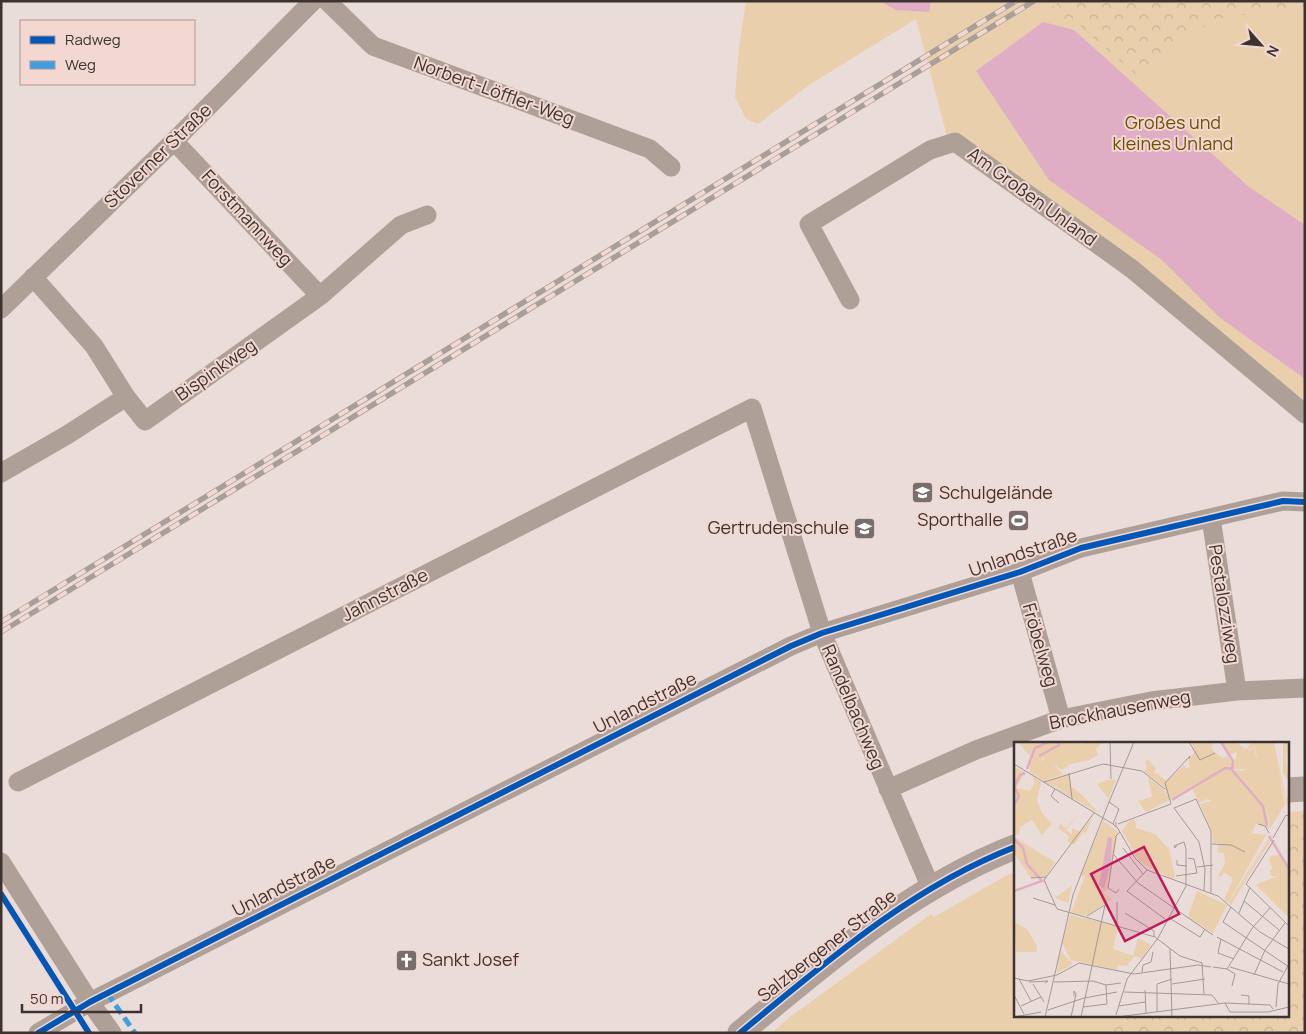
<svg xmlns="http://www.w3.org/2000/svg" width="1306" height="1034" font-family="Manrope,sans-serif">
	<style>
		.green { fill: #e9cfac }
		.forest { fill: url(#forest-crowns) }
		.water { fill: #e0aec4 }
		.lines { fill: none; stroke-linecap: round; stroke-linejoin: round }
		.minor { stroke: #aea097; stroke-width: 19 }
		.major { stroke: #b2a198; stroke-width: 25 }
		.rail-casing { stroke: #aa9f98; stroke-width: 5.5 }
		.rail { stroke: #f2d8d1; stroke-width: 4; stroke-dasharray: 11; stroke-linecap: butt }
		.quiet { stroke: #3f9de1; stroke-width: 5; stroke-dasharray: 10 5; stroke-linecap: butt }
		.cycleway-casing { stroke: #f2d8d1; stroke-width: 9 }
		.cycleway { stroke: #0057b8; stroke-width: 6 }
		.labels { text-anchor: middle; stroke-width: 4; stroke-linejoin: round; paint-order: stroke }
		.street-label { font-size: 18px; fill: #3c3330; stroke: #f2d8d1 }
		.park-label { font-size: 18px; fill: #704f00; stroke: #f2d8d1 }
		.poi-label { font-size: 18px; fill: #3c3330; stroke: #f2d8d1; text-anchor: start }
		.inset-river { fill: none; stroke: #e0aec4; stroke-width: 2.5 }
		.inset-road { fill: none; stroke: #a49895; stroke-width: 1 }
		.view { fill: #c2185b; fill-opacity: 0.15; stroke: #c2185b; stroke-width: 2.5 }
		.inset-edge { fill: none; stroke: #3c3330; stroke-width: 2.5 }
	</style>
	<defs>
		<pattern id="forest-crowns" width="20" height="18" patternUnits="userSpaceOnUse" patternTransform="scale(1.25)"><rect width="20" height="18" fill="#e9cfac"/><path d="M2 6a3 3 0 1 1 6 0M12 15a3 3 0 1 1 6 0" fill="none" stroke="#c9b294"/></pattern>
	</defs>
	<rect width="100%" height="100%" fill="#eadcd9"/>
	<path class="green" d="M746 1H1305V401L1102 246 1000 166 985 151 965 138 947 136 916 19 809 85 758 124 746 119 735 97 739 48Z
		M1015 873V1015H1287L1305 1033H772L790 1017 931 914 934 917 1007 875Z"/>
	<path class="forest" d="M1061 1H1305V6L1215 19 1136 75 1077 23 1042 13Z
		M1305 811V1033H1111L1125 1015H1287V812Z"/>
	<path class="water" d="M880 1H931L929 12 896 10Z
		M1043 22 1074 30 1249 187 1305 225V379L1219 317 1162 260 1049 180 976 71Z"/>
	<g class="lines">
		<path class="minor" d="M327 1 373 46 650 149 671 167
			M174 141 320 296
			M33 277 94 346 126 397
			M850 300 809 224 930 150 955 142 1132 269 1305 414
			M1 309 174 141 313 1
			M1 473 67 435 126 397 145 421 320 296 401 225 427 215
			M1211 518 1237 691
			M1020 572 1061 719
			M18 782 752 408 822 633 931 888
			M888 789 976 750 1061 719 1151 701 1237 691 1305 688
			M1 862 90 1002 112 1033
			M38 1033 90 1002 791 646 822 633 1020 572 1081 548 1283 501 1305 502"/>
		<path class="major" d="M1287 790 1305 789
			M740 1033C826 962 910 888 1015 847"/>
		<defs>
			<path id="rail" d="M1 622 1016 1
				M1 632 1034 1"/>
		</defs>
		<use href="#rail" class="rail-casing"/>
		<use href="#rail" class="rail"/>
		<path class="quiet" d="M107 993 135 1033"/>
		<defs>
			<path id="cycleway" d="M1 894 89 1033
				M38 1033 90 1002 791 646 822 633 1020 572 1081 548 1283 501 1305 502
				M740 1033C826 962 910 888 1015 847"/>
		</defs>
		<use href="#cycleway" class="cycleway-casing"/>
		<use href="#cycleway" class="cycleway"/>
	</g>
	<defs>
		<symbol id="school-square" viewBox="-11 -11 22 22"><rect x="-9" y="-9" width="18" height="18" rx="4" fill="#796e6b" stroke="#f2d8d1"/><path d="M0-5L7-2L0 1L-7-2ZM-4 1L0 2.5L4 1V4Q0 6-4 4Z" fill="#fff"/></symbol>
		<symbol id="stadium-square" viewBox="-11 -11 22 22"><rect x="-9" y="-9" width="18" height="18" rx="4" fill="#796e6b" stroke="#f2d8d1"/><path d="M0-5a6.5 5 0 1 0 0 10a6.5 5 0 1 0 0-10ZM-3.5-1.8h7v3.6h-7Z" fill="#fff"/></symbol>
		<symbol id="church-square" viewBox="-11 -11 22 22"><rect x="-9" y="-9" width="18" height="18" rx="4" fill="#796e6b" stroke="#f2d8d1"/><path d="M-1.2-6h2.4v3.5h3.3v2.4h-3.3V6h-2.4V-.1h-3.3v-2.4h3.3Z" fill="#fff"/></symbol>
	</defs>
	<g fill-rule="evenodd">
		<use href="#school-square" x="910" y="480" width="25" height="25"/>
		<use href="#stadium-square" x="1006" y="508" width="25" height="25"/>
		<use href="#school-square" x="852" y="516" width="25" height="25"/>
		<use href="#church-square" x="394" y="948" width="25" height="25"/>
	</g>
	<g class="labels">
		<g class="street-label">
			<text transform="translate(494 91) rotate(20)" y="6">Norbert-Löffler-Weg</text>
			<text transform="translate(158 156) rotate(-44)" y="6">Stoverner Straße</text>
			<text transform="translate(1032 197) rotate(36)" y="6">Am Großen Unland</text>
			<text transform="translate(247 218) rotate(47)" y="6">Forstmannweg</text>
			<text transform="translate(216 370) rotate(-35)" y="6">Bispinkweg</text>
			<text transform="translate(1023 553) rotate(-19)" y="6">Unlandstraße</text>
			<text transform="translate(385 595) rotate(-27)" y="6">Jahnstraße</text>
			<text transform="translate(1224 604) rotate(81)" y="6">Pestalozziweg</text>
			<text transform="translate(1040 645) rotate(74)" y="6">Fröbelweg</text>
			<text transform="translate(645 703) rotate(-27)" y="6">Unlandstraße</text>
			<text transform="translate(853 707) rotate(67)" y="6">Randelbachweg</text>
			<text transform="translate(1120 710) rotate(-11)" y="6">Brockhausenweg</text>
			<text transform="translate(284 886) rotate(-27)" y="6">Unlandstraße</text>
			<text transform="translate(827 946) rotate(-38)" y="6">Salzbergener Straße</text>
		</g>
		<g class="park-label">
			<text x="1173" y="129">Großes und<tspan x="1173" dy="21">kleines Unland</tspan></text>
		</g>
		<g class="poi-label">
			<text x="939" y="499">Schulgelände</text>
			<text x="1003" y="526" text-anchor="end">Sporthalle</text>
			<text x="849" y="534" text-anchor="end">Gertrudenschule</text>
			<text x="422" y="966">Sankt Josef</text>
		</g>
	</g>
	<g transform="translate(1014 742)">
		<rect width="275" height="275" fill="#eadcd9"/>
		<path d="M4 0H61L68 3V0H90L82 6 84 13 75 18 54 23 53 19 54 25 48 28 29 16 16 30V14ZM177 0H201L197 5 200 10 208 16 213 14 220 23 223 10 215 13 208 0H221L235 9 240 5 242 15 259 8 263 22 236 32 263 23 271 62 256 87 252 64 236 46 235 32 230 27H220L250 67 252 84 242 82 238 91 252 93 214 161 210 158 219 137 210 130 207 135 204 134 211 122 210 111 204 110V101H199L198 89 186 62 198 59 193 57 185 61 178 46 132 70 124 59 138 55 134 35 150 48 153 55 151 45 129 29 133 28 131 20 134 17 142 27 140 30 153 39 170 23 172 27 176 25 174 19 181 9ZM55 31 58 53 31 40ZM121 77 122 87 142 93 155 107 161 135 158 137 126 120 108 89 115 79ZM91 80 104 91 94 147 89 151 98 157 73 173 57 171ZM265 113 275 130 274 175 242 143 263 134H258L255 129 259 126 255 119 257 114ZM183 149 213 163 199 191 174 175ZM124 196 137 203 128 216 119 214ZM46 208 59 222 43 231Z" fill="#e9cfac"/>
		<path d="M237 0H260L272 57 275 52 273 64 263 23 235 32 236 46 252 64 255 87 252 86 249 65 217 28 211 34 201 33 211 27 230 29V26L235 32 262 22 259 8 246 14 244 18 240 4 230 11ZM269 0H274L272 18 275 39 269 31ZM32 16 49 32 30 39 16 30 22 22ZM0 24 11 31 2 46 16 49 21 39 17 33 27 40 23 58 28 71 38 81 28 93 18 78 6 85 5 93 0 92ZM93 38H102L88 73 94 56 83 42ZM57 44 68 53 85 71 39 45 58 53ZM204 53 207 57 204 58 205 61 213 58 216 63 217 58 223 70 220 72 235 85 231 87 227 82 223 87 228 91 222 88 215 95 216 101 212 94 224 84 217 73 198 61V57ZM64 73 52 88 58 93V86L66 90 78 76 71 93 70 89 60 103 53 99 55 94 44 86 47 82 52 86ZM89 79 104 90 98 119 100 90 92 86 83 110 76 131 86 138 85 145 67 133ZM123 86 141 92 149 102 140 93 136 94 134 98 141 108 149 102 157 113 141 116 128 110 122 115 115 101 121 97ZM0 95 41 120 32 134 17 136 0 111ZM255 95 217 162 256 95 257 98 217 163 215 160ZM58 144 54 161 41 156 42 155ZM0 180 13 187 23 204 22 210H2Z" fill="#e9cfac"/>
		<path d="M56 173 104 184 99 207 120 214 113 224 104 223 103 228 57 218 48 201Z" fill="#e9cfac"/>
		<path d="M94 95 98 96 97 119 90 147 85 143Z" fill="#e0aec4"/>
		<path class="inset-river" d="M207 0 219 19 218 28 249 64 253 84M25 14 45 3 44 0M13 27 21 6 35 0M158 58 211 26 218 27M0 63 5 54 0 45 6 33 11 31M255 94 275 127M0 97 9 106 13 122 28 139 0 149"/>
		<path class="inset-road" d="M96 0 97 37M175 0 186 18 201 11M0 22 99 82M55 31 58 57M30 40 89 22 128 29 151 47M41 47 37 54 45 61M95 60 105 67 99 82 102 85V80M93 65 120 0M80 71 30 138 43 167 141 195 166 214 188 221 190 252M104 82 157 62 151 41 176 14 175 17M244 82 251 84 255 91M103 85 121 116 133 128 204 154 246 190 275 207M259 96 272 73 275 74M260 98 232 142 275 184M198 102 217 103 231 110M109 106 129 132M100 113 124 141 199 193M163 118V123L173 124M183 125 199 123M133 128 113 149 151 177M162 134 183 131 180 117 174 116M17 136 32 135M105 147 102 151 94 146 102 94 106 90M190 149 191 127 185 100 160 66 182 57 197 89V151M19 156 41 163M230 159 265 188M103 160V182M217 165 209 180 275 225M111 171 140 189V195M225 171 236 145M157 177 186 195 191 187M203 195 269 230M207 197 204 211 220 217M156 207 158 275M199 225 213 227 221 232 218 244M216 225 275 242M213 227 239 185 256 166M128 230 129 223 137 220 139 210M240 233 251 208 271 181M0 236 14 239 43 233 65 221 120 232 184 223 197 225M5 237 17 259M15 240 34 239 31 241M40 240 79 239 92 243 93 262 69 265M19 242 30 260M158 242 191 237M92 243 107 241M131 248 132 271M110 250 198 253 205 262M0 253 10 272M227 253 235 254V262M211 261 216 270H254L275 265M7 264 27 255M105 264 131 260M262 265 264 242 275 222M34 268 70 256 103 250M143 270V242L158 237M102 273 113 237 144 196 172 144V107L170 100 160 104 161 106 163 103M0 275 27 270M31 275 59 153 93 65M57 275 62 252 60 249V254M67 275 91 163 73 174M103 275 211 261 256 263 259 267"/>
		<path class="view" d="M130 105 165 172 111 199 77 132Z"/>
		<rect width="275" height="275" class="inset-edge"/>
	</g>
	<rect width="1306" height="1034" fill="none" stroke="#3c3330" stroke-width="5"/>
	<rect x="20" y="20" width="175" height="65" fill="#f2d8d1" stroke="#a99691"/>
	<rect x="30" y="36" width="25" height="8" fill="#0057b8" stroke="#a99691"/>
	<text x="65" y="45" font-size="15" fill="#3c3330">Radweg</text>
	<rect x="30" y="61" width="25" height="8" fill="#3f9de1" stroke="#a99691"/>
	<text x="65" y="70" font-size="15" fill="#3c3330">Weg</text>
	<g transform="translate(1261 45) rotate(117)" stroke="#f2d8d1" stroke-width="4" paint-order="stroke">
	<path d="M0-4L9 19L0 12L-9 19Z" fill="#3c3330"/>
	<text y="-8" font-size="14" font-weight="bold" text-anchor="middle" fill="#3c3330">N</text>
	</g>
	<path d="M22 1004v8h119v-8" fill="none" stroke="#3c3330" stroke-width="2.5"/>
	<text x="30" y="1004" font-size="15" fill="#3c3330" stroke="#f2d8d1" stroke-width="4" paint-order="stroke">50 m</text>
</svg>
